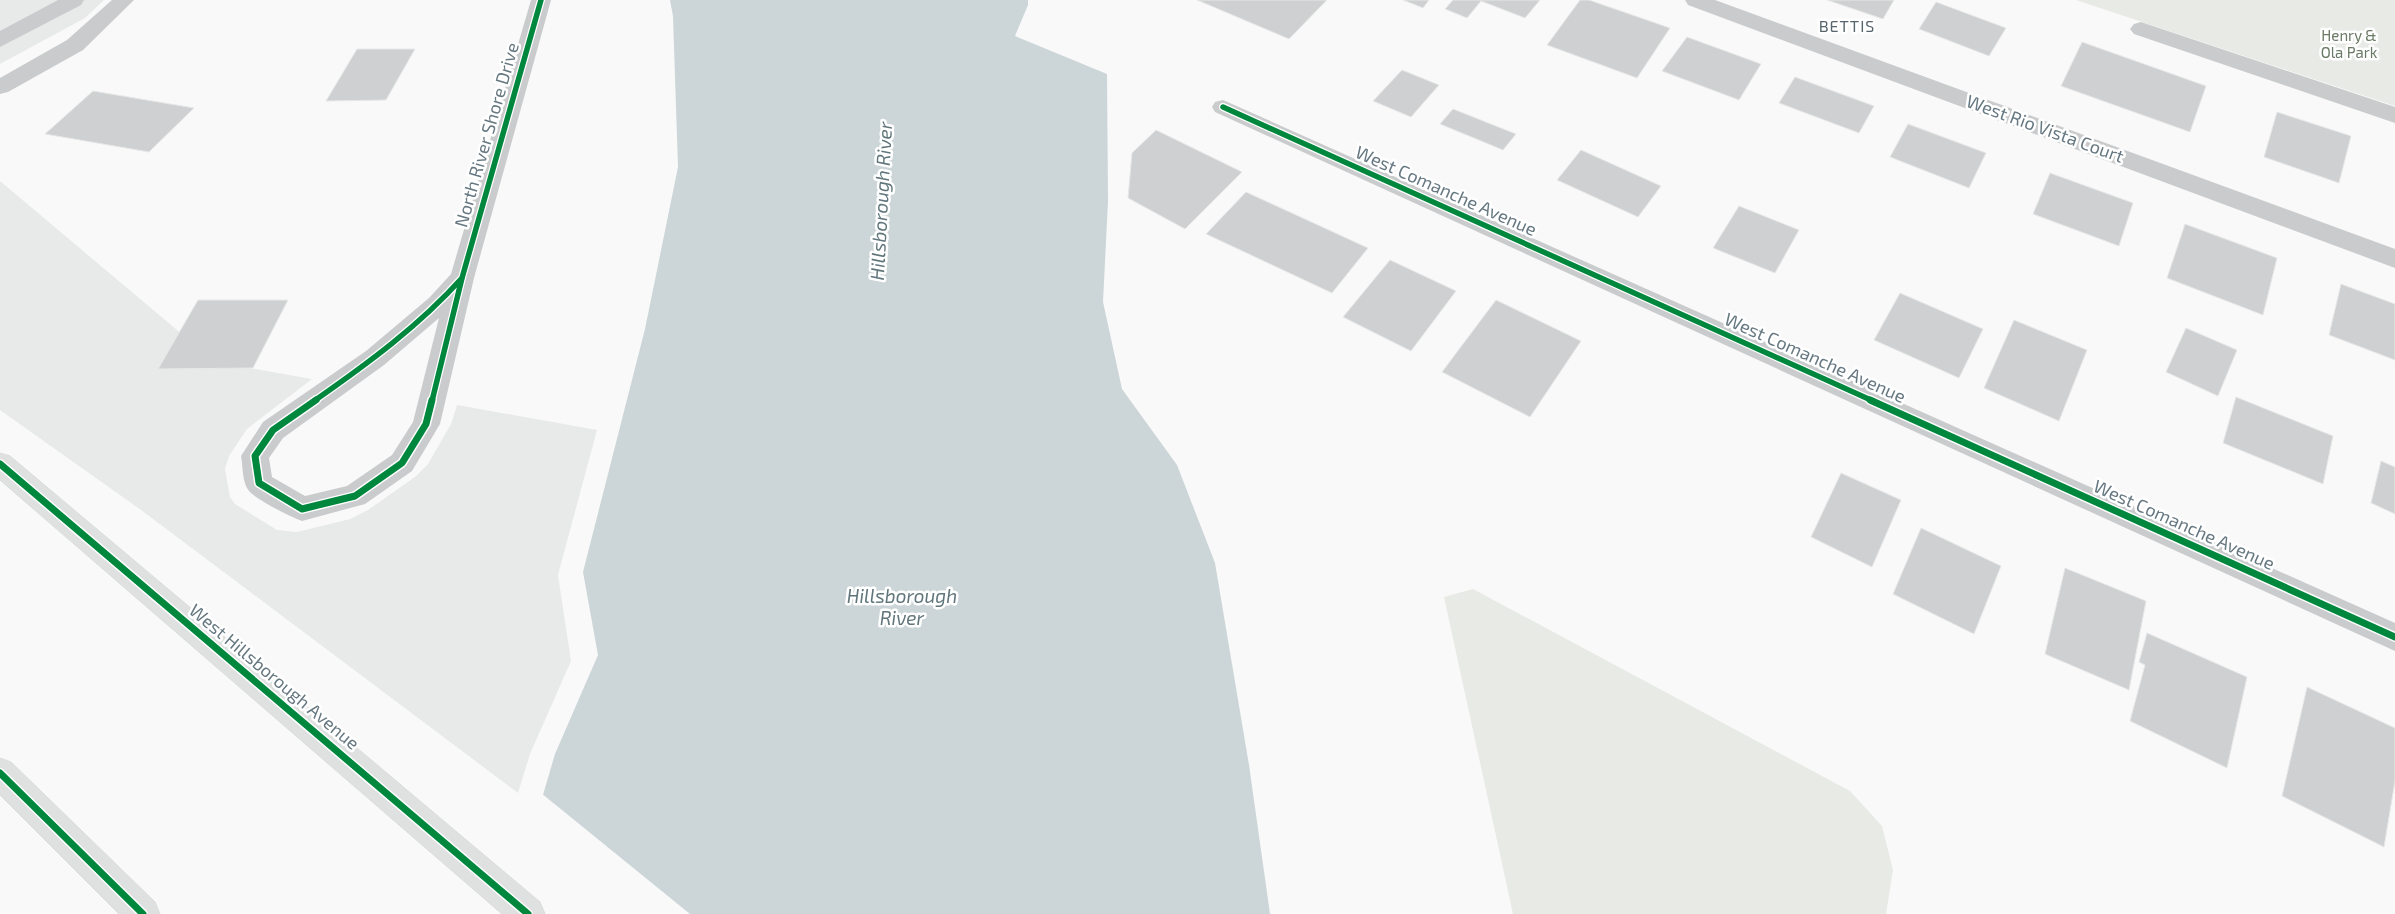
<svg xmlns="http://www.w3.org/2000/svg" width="2395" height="914" font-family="'Exo 2',sans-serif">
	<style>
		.built { fill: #e8e9e9 }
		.green { fill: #e8eae6 }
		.water { fill: #ccd5d7 }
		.pier { fill: #f9f9f9 }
		.building { fill: #ced0d1; stroke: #e8e8e8 }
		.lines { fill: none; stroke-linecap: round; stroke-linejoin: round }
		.major-casing { stroke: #d4d5d6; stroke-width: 1 }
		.minor { fill: #cacbcc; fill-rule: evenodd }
		.major { fill: #dfe0e0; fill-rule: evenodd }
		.cycleway-far1-casing { stroke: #fff; stroke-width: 8 }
		.cycleway-casing { stroke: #fff; stroke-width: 10 }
		.cycleway-far1 { stroke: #00873e; stroke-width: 5.5 }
		.cycleway { stroke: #00873e; stroke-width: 7 }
		.labels { text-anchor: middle; stroke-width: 5; stroke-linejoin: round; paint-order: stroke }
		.far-park-label { font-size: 15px; fill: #6a7a65; stroke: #fff }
		.far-neighbourhood-label { font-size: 16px; letter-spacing: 1px; fill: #58656d; stroke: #fff }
		.street-label { font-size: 18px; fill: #667881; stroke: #fff }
		.water-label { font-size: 19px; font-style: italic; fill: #60767b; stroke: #fff }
	</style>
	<rect width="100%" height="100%" fill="#f9f9f9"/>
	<path class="built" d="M0 0H104L85 18 0 64Z
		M0 181 215 362 312 379 247 429 229 456 225 469 230 497 235 504 277 530 297 532 350 519 368 510 415 477 428 464 451 424 457 405 597 430 558 575 571 661 530 754 518 793 141 510 0 410Z"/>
	<path class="green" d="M2076 0H2395V106Z
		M1473 589 1850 791 1882 826 1893 870 1886 914H1513L1444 597Z"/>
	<path class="water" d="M670 0H1028V5L1015 36 1107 74 1108 201 1103 302 1122 389 1177 465 1215 563 1249 765 1270 914H508L555 754 598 655 583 572 645 329 678 167 673 16Z"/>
	<path class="pier" d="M541 793 690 914H506Z"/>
	<path class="building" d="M1197 0H1327L1289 39Z
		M1403 0H1429L1423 8Z
		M1453 0H1540L1525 18 1481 1 1467 18 1445 9Z
		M1580 0H1589L1670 28 1637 78 1547 45Z
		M1827 0H1894L1883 19Z
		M1936 2 2006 28 1989 56 1919 29Z
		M1687 37 1761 64 1739 100 1662 71Z
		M2082 42 2206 86 2190 132 2061 86Z
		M357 49H415L386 100 326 101Z
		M1402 70 1439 85 1411 117 1373 101Z
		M1795 77 1874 106 1859 133 1779 103Z
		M93 91 194 108 149 152 45 134Z
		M1453 109 1516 134 1503 150 1440 124Z
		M2277 112 2351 136 2339 183 2264 157Z
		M1908 124 1986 153 1969 188 1890 157Z
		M1156 130 1242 172 1185 229 1128 198 1132 153Z
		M1581 150 1661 186 1638 217 1557 180Z
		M2050 173 2133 203 2119 246 2033 214Z
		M1246 192 1368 248 1332 293 1206 234Z
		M1739 206 1799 230 1775 273 1713 248Z
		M2185 224 2277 258 2263 315 2167 278Z
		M1390 260 1456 291 1411 351 1343 317Z
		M2341 284 2395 304V360L2329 335Z
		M1900 293 1983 329 1959 378 1874 340Z
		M198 300H288L253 368 158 369Z
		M1496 300 1581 341 1530 417 1442 372Z
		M2014 320 2087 350 2059 421 1984 388Z
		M2186 328 2237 350 2218 396 2166 372Z
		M2236 397 2333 436 2323 484 2223 443Z
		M2381 461 2395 467V514L2371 503Z
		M1841 473 1901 500 1872 567 1811 537Z
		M1921 528 2001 566 1974 634 1893 594Z
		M2065 568 2146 601 2129 690 2045 654Z
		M2147 633 2247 677 2227 768 2130 721 2145 665 2139 662Z
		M2307 687 2395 728V781L2384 847 2282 796Z"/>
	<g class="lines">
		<defs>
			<path id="major" d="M0 453 10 456 540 902 545 914H502L0 480Z
				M0 758 11 762 155 902 160 914H119L0 795Z"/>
		</defs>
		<use href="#major" class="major-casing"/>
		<path class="minor" d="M58 0H84L81 5 0 47V31Z
			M112 0H134L83 50 8 92 0 94V78L67 40Z
			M531 0H551L474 278 440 424 412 471 365 504 302 521C291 517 257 500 249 491 242 483 243 466 241 456L263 422 366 351 429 298 451 274ZM439 318 413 422 392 455 347 486 305 496 272 477 269 458 283 438 384 365Z
			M1685 0H1715L2395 249V268L1688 5Z
			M2141 22 2395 107V123L2134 34 2130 29 2134 24Z
			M1223 100 2395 623V651L1215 112 1212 107 1215 102Z"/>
		<use href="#major" class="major"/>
		<defs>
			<path id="cycleway-far1" d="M1223 107 1873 401
				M462 278 541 0
				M314 401C367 364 419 326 462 278
				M432 401 462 278"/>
			<path id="cycleway" d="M316 400 273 430 255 456 259 483 302 509 355 496 402 463 426 424 432 400
				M1870 400 2395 637
				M0 464 528 914
				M0 773 143 914"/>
		</defs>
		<use href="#cycleway-far1" class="cycleway-far1-casing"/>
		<use href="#cycleway" class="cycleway-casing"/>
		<use href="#cycleway-far1" class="cycleway-far1"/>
		<use href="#cycleway" class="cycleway"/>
	</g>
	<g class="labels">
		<g class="far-park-label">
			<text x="2349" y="41">Henry &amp;<tspan x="2349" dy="17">Ola Park</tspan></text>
		</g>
		<g class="far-neighbourhood-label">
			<text x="1847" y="32">BETTIS</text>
		</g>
		<g class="street-label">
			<text transform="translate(2045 129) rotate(20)" y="6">West Rio Vista Court</text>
			<text transform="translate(487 135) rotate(-74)" y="6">North River Shore Drive</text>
			<text transform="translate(1446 191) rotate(24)" y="6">West Comanche Avenue</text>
			<text transform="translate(1815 358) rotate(24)" y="6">West Comanche Avenue</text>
			<text transform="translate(2184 525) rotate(24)" y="6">West Comanche Avenue</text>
			<text transform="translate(274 677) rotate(40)" y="6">West Hillsborough Avenue</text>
		</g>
		<g class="water-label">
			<text transform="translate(881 201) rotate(-87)" y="7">Hillsborough River</text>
			<text x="902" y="603">Hillsborough<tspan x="902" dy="22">River</tspan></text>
		</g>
	</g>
</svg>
